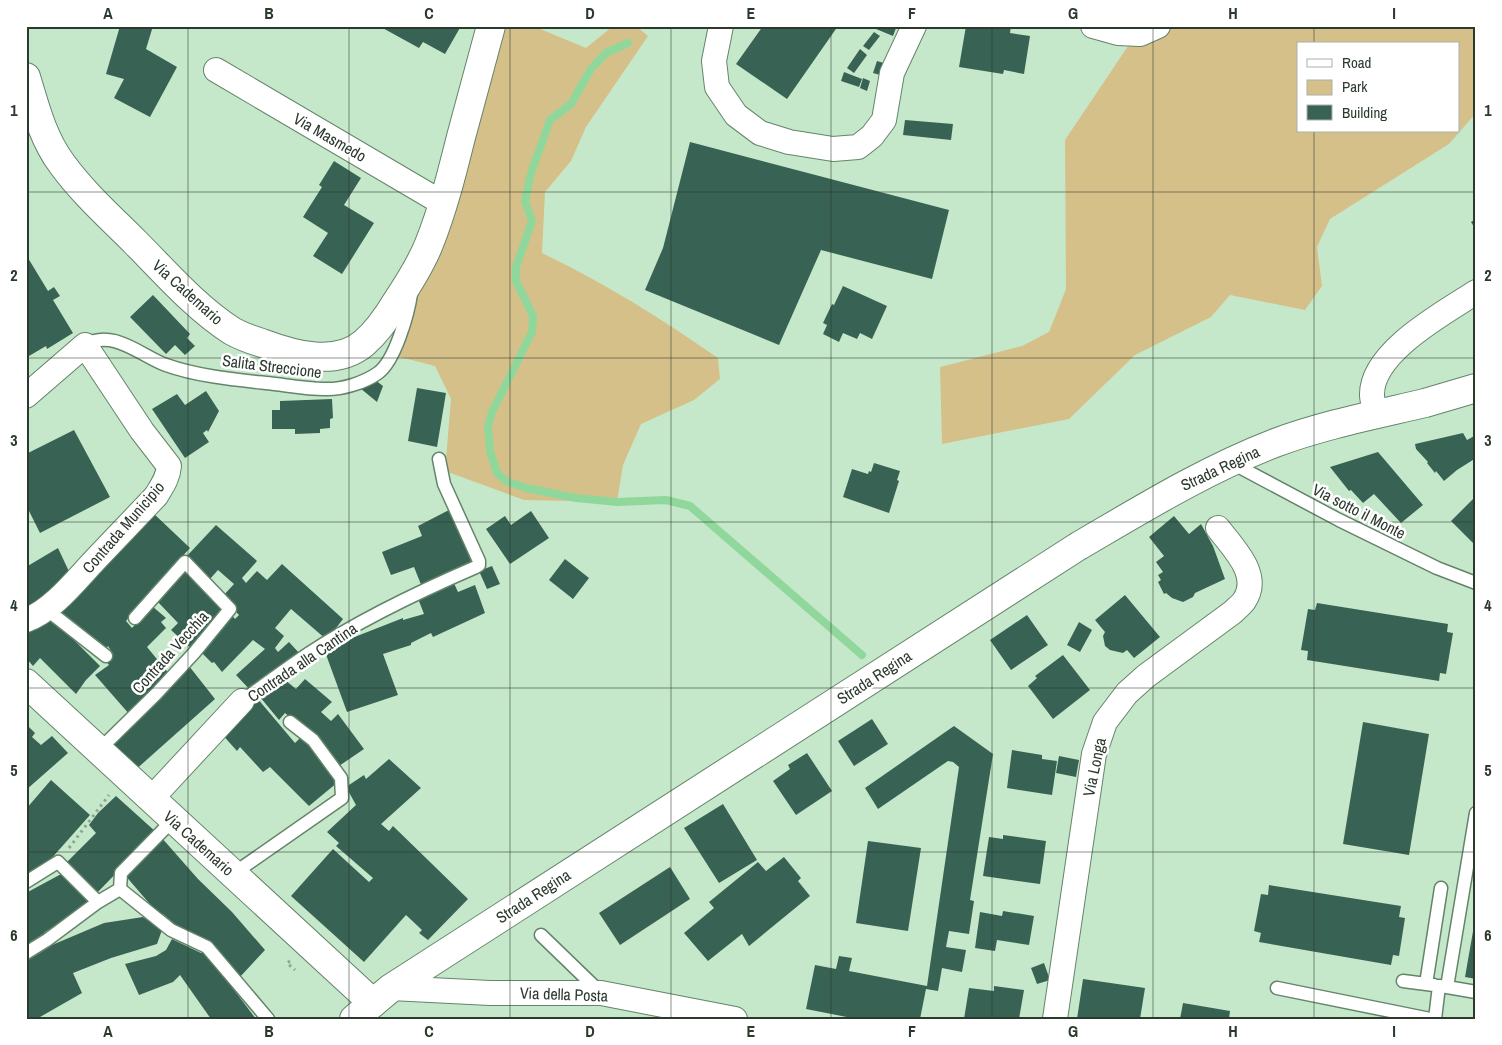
<svg xmlns="http://www.w3.org/2000/svg" width="1502" height="1045" font-family="'Archivo Narrow',sans-serif">
	<style>
		.green { fill: #d6c08a; fill-rule: evenodd }
		.lines { fill: none; stroke-linecap: round; stroke-linejoin: round }
		.stream { stroke: #90d79b; stroke-width: 8 }
		.building { fill: #386354 }
		.service-casing { stroke: #648469; stroke-width: 15 }
		.minor-casing { stroke: #648469; stroke-width: 26 }
		.tertiary-casing { stroke: #648469; stroke-width: 30 }
		.secondary-casing { stroke: #648469; stroke-width: 30 }
		.path { stroke: #8ca68f; stroke-width: 3; stroke-dasharray: 2.5 4; stroke-linecap: butt }
		.service { stroke: #fff; stroke-width: 12 }
		.minor { stroke: #fff; stroke-width: 24 }
		.tertiary { stroke: #fff; stroke-width: 28 }
		.secondary { stroke: #fff; stroke-width: 28 }
		.grid { fill: none; stroke: #2c392d; stroke-width: 1; stroke-opacity: 0.55 }
		.labels { text-anchor: middle; stroke-width: 5; stroke-linejoin: round; paint-order: stroke }
		.street-label { font-size: 16px; fill: #2c392d; stroke: #fff }
		.neatline { fill: none; stroke: #2c392d; stroke-width: 2 }
		.grid-label { font-size: 16px; text-anchor: middle; font-weight: bold; fill: #2c392d }
	</style>
	<rect width="100%" height="100%" fill="#c6e8ca"/>
	<path class="green" d="M491 26H533L586 48 613 26H636L648 36 586 127 571 161 545 192 542 253C603 282 662 319 718 358L720 379 694 400 641 424 623 465 617 502 524 500 445 471 451 399 435 366 392 355Z
		M1136 26H1476V113L1449 144 1330 219 1317 247 1322 286 1305 310 1230 295 1211 317 1135 355 1069 419 942 444 940 367 1022 346 1049 332 1066 289 1065 140 1130 43ZM1298 44H1458V131H1298Z"/>
	<g class="lines">
		<path class="stream" d="M628 43 606 53 591 69 571 104 550 120 531 173 525 201 532 221 516 267V281L533 316 532 332 492 412 488 426 490 451 497 473 506 481 526 488 576 498 617 502 666 500 690 506 862 655"/>
	</g>
	<path class="building" d="M120 26H153L146 49 177 67 150 117 114 98 124 79 106 74Z
		M379 26H461L445 54 423 42 419 48Z
		M763 26H838L787 99 736 64Z
		M878 26H892L896 28 893 36 876 29Z
		M966 26H1011L1010 33 1030 36 1024 74 1004 70 1003 74 959 67Z
		M874 32 880 36 869 50 863 46Z
		M860 49 867 55 854 73 847 68Z
		M877 61 887 64 884 76 873 73Z
		M844 72 862 79 859 87 841 81Z
		M863 78 870 81 867 91 860 88Z
		M905 120 953 124 951 140 903 135Z
		M690 142 949 210 932 279 821 250 779 345 645 290 663 248Z
		M334 161 361 178 344 205 374 223 342 274 313 256 328 233 303 217 322 187 319 185Z
		M1476 219V230L1471 222Z
		M28 258 48 291 54 287 60 296 53 300 73 333 47 349 46 346 29 356 26 352V259Z
		M843 286 887 306 872 339 860 333 857 339 843 333 839 342 823 334 827 325 823 323 832 304 834 305Z
		M153 295 190 334 187 338 195 346 185 355 175 345 166 354 130 317Z
		M375 380 383 386 377 402 360 388Z
		M417 388 446 393 437 447 408 441Z
		M206 391 219 411 208 432 207 430 203 433 209 442 185 458 152 409 177 394 185 405Z
		M332 399 333 418 330 419V428L320 429V433L295 434V429H272V410H280V401Z
		M74 430 110 497 40 533 26 505V454Z
		M1463 433 1467 440 1476 435V458L1457 470 1444 481 1436 471 1435 473 1427 463 1428 462 1416 449 1415 444Z
		M1378 452 1423 505 1401 523 1374 494 1363 503 1351 490 1349 491 1330 467Z
		M874 463 900 471 897 480 899 481 898 484 889 513 843 497 852 469 868 474 869 471 871 472Z
		M1476 496V546L1451 521Z
		M449 510 464 542 473 567 422 587 414 567 391 575 382 552 422 536 418 526Z
		M531 511 549 538 510 564 486 529 505 516 511 525Z
		M152 512 190 548 152 589 126 621 132 628 152 606 166 618 161 622 166 628 147 647 170 675 130 715 95 675 109 665 105 660 113 654 108 646 106 649 53 609Z
		M1174 516 1189 534 1201 524 1213 546 1225 579 1195 593 1193 597 1183 602 1172 598 1166 593 1164 594 1158 582 1161 580 1158 575 1163 572 1156 562 1164 556 1149 537Z
		M216 525 257 561 242 578 246 583 257 571 267 580 282 564 343 619 327 640 291 609 275 628 284 636 275 648 278 652 289 642 300 654 252 692 236 675 265 649 253 640 222 672 214 662 212 663 199 650 230 613 235 619 239 615 222 597 234 584 218 570 210 579 186 557Z
		M58 548 73 580 26 613V567Z
		M565 559 589 578 573 599 549 580Z
		M492 566 500 584 487 589 479 571Z
		M188 568 225 614 194 651 171 630 178 623 157 601Z
		M452 579 458 592 475 585 485 613 433 637 431 633 411 643V645L383 654 398 695 347 712 324 649 403 618V620L424 614 417 596Z
		M1125 595 1160 637 1134 658 1127 650 1123 653 1110 650 1105 646 1103 636 1105 632 1095 620Z
		M1317 603 1448 624 1447 632 1453 633 1446 674 1440 673 1439 681 1307 660 1308 651 1301 650 1308 609 1315 610Z
		M49 615 100 666 86 680 76 694 40 658 33 666 26 658V630Z
		M1027 615 1048 645 1011 670 990 640Z
		M1079 622 1092 630 1080 652 1067 645Z
		M1063 655 1090 690 1053 719 1028 686 1037 678 1035 676Z
		M189 666 215 699 133 772 108 743Z
		M284 679 296 689 305 679 332 702 321 712 331 721 338 714 364 749 339 766 313 738 285 713 279 720 260 697Z
		M257 698 295 743 304 734 338 782 309 806 270 767 263 772 240 747 237 751 220 732Z
		M872 719 888 744 854 766 838 741Z
		M1363 722 1429 734 1409 855 1343 844Z
		M26 724 35 733 32 737 41 745 52 736 68 753 26 790Z
		M954 726 993 754 970 900 974 901 969 934 949 931 946 947 966 950 962 972 942 968 938 991 926 989 920 1019H857L806 1009 815 965 836 969 839 956 852 958 849 971 927 986 959 767 953 762 948 761 878 809 865 788Z
		M1012 750 1042 755V759L1057 761 1052 795 1007 788Z
		M807 753 832 791 796 815 773 781 790 769 788 765Z
		M1059 756 1079 760 1076 777 1056 773Z
		M389 759 421 788 381 824 389 831 393 826 468 899 428 940 419 933 422 930 406 915 364 962 291 896 333 849 369 882 373 878 336 846 339 843 327 832 356 805 346 787 364 775 366 779Z
		M51 780 90 815 42 869 26 879V809Z
		M116 796 156 832 95 895 64 865 96 833 89 825 98 813Z
		M723 804 757 860 719 883 684 828Z
		M1003 835 1046 841 1040 884 983 876 989 837 1003 839Z
		M161 837 198 879 232 912 265 950 239 978 163 914 161 917 124 874Z
		M868 841 921 848 908 931 856 923Z
		M784 857 801 878 798 881 810 896 749 946 742 934 708 961 684 933 714 908 709 902 758 862 766 871Z
		M670 867 690 899 620 945 599 913Z
		M63 873 92 904 45 932 41 940 26 949V893Z
		M1269 885 1401 906 1399 917 1405 918 1399 956 1393 955 1391 965 1259 942 1261 933 1254 931 1261 894 1268 895Z
		M1003 911 1034 916 1029 945 997 940 995 951 975 948 980 912 1002 916Z
		M143 917 162 930 157 944 111 958 73 973 82 993 40 1017 42 1019H26V961L52 945 104 923Z
		M1475 920H1476V979L1465 977Z
		M172 939 201 953 204 950 256 1019H211L180 975 173 982 139 995 125 964 156 956 166 950Z
		M1044 963 1050 980 1037 984 1031 968Z
		M1083 979 1145 988 1140 1019H1077Z
		M994 986 1024 990 1019 1019H964L969 988 994 991Z
		M1183 1003 1230 1011 1229 1019H1180Z"/>
	<g class="lines">
		<defs>
			<path id="service" d="M85 345C113 328 141 356 166 365 200 377 239 380 275 384 291 386 308 389 324 389 341 390 364 383 378 373 395 361 408 314 411 294
				M1230 462 1339 520 1437 568 1476 583
				M46 609 106 656
				M242 701C264 685 286 669 308 654 361 619 418 592 476 567L479 565V561L444 484 439 459
				M98 751 156 694 194 653 230 609 185 562 135 618
				M233 874 342 798 341 778 313 740 290 722
				M26 882 58 862 98 902 120 889 171 930 207 947 268 1019
				M120 889 121 873 173 820
				M541 935 601 993
				M26 953 47 940 98 902
				M1403 981 1434 985
				M1426 984 1441 888
				M1447 987 1476 992
				M1277 988 1430 1019
				M1435 1019 1439 986 1447 987 1476 813"/>
			<path id="minor" d="M721 26 714 61 717 87 736 115 760 133 789 142 833 149 858 147 872 136 884 120 892 73 914 26
				M1093 26 1118 33 1140 34 1158 26
				M216 70 444 204
				M26 396 85 345 142 431 169 466C168 478 162 486 156 496 136 517 115 539 95 560 77 579 51 612 26 620
				M1376 414C1375 408 1372 401 1372 395 1371 352 1444 313 1476 292
				M151 799 242 701
				M391 988 490 993H601L735 1019
				M1055 1019 1094 754 1105 722 1127 693 1146 676 1233 612C1237 608 1241 605 1244 601 1262 575 1233 548 1218 528"/>
			<path id="tertiary" d="M26 77C35 107 43 139 62 164 83 193 110 217 135 242 166 273 195 307 232 331 241 336 252 340 262 343 294 355 336 367 364 343 378 331 388 316 397 301 409 283 421 264 429 244 443 209 452 173 461 137 471 100 481 63 491 26
				M26 683 373 1003"/>
			<path id="secondary" d="M354 1019 391 988 1077 547C1142 509 1205 470 1275 443 1323 425 1374 415 1425 403 1442 398 1459 393 1476 388"/>
		</defs>
		<use href="#service" class="service-casing"/>
		<use href="#minor" class="minor-casing"/>
		<use href="#tertiary" class="tertiary-casing"/>
		<use href="#secondary" class="secondary-casing"/>
		<path class="path" d="M69 848 109 795
			M290 961 287 963 295 970"/>
		<use href="#service" class="service"/>
		<use href="#minor" class="minor"/>
		<use href="#tertiary" class="tertiary"/>
		<use href="#secondary" class="secondary"/>
	</g>
	<path class="grid" d="M188 26V1019M349 26V1019M510 26V1019M671 26V1019M831 26V1019M992 26V1019M1153 26V1019M1314 26V44M1314 131V1019M26 192H1476M26 358H1476M26 522H1476M26 688H1476M26 852H1476"/>
	<g class="labels">
		<g class="street-label">
			<text transform="translate(330 137) rotate(30)" y="6">Via Masmedo</text>
			<text transform="translate(188 292) rotate(42)" y="6">Via Cademario</text>
			<text transform="translate(272 366) rotate(7)" y="6">Salita Streccione</text>
			<text transform="translate(1220 468) rotate(-25)" y="6">Strada Regina</text>
			<text transform="translate(1359 511) rotate(27)" y="6">Via sotto il Monte</text>
			<text transform="translate(123 527) rotate(-49)" y="6">Contrada Municipio</text>
			<text transform="translate(170 652) rotate(-48)" y="6">Contrada Vecchia</text>
			<text transform="translate(302 662) rotate(-34)" y="6">Contrada alla Cantina</text>
			<text transform="translate(874 677) rotate(-33)" y="6">Strada Regina</text>
			<text transform="translate(1094 767) rotate(-78)" y="6">Via Longa</text>
			<text transform="translate(199 843) rotate(42)" y="6">Via Cademario</text>
			<text transform="translate(533 896) rotate(-33)" y="6">Strada Regina</text>
			<text transform="translate(564 994) rotate(2)" y="6">Via della Posta</text>
		</g>
	</g>
	<rect width="1502" height="1045" fill="none" stroke="#ffffff" stroke-width="55"/>
	<rect x="1297" y="42" width="162" height="90" fill="#ffffff" stroke="#abb0ab"/>
	<rect x="1307" y="59" width="25" height="8" fill="#ffffff" stroke="#abb0ab"/>
	<text x="1342" y="68" font-size="15" fill="#2c392d">Road</text>
	<rect x="1307" y="80" width="25" height="15" fill="#d6c08a" stroke="#abb0ab"/>
	<text x="1342" y="92" font-size="15" fill="#2c392d">Park</text>
	<rect x="1307" y="105" width="25" height="15" fill="#386354" stroke="#abb0ab"/>
	<text x="1342" y="118" font-size="15" fill="#2c392d">Building</text>
	<rect x="28" y="28" width="1446" height="990" class="neatline"/>
	<g class="grid-label">
		<text x="108" y="19">A</text>
		<text x="269" y="19">B</text>
		<text x="429" y="19">C</text>
		<text x="590" y="19">D</text>
		<text x="751" y="19">E</text>
		<text x="912" y="19">F</text>
		<text x="1073" y="19">G</text>
		<text x="1233" y="19">H</text>
		<text x="1394" y="19">I</text>
		<text x="14" y="116">1</text>
		<text x="1488" y="116">1</text>
		<text x="14" y="281">2</text>
		<text x="1488" y="281">2</text>
		<text x="14" y="446">3</text>
		<text x="1488" y="446">3</text>
		<text x="14" y="611">4</text>
		<text x="1488" y="611">4</text>
		<text x="14" y="776">5</text>
		<text x="1488" y="776">5</text>
		<text x="14" y="941">6</text>
		<text x="1488" y="941">6</text>
		<text x="108" y="1037">A</text>
		<text x="269" y="1037">B</text>
		<text x="429" y="1037">C</text>
		<text x="590" y="1037">D</text>
		<text x="751" y="1037">E</text>
		<text x="912" y="1037">F</text>
		<text x="1073" y="1037">G</text>
		<text x="1233" y="1037">H</text>
		<text x="1394" y="1037">I</text>
	</g>
</svg>
